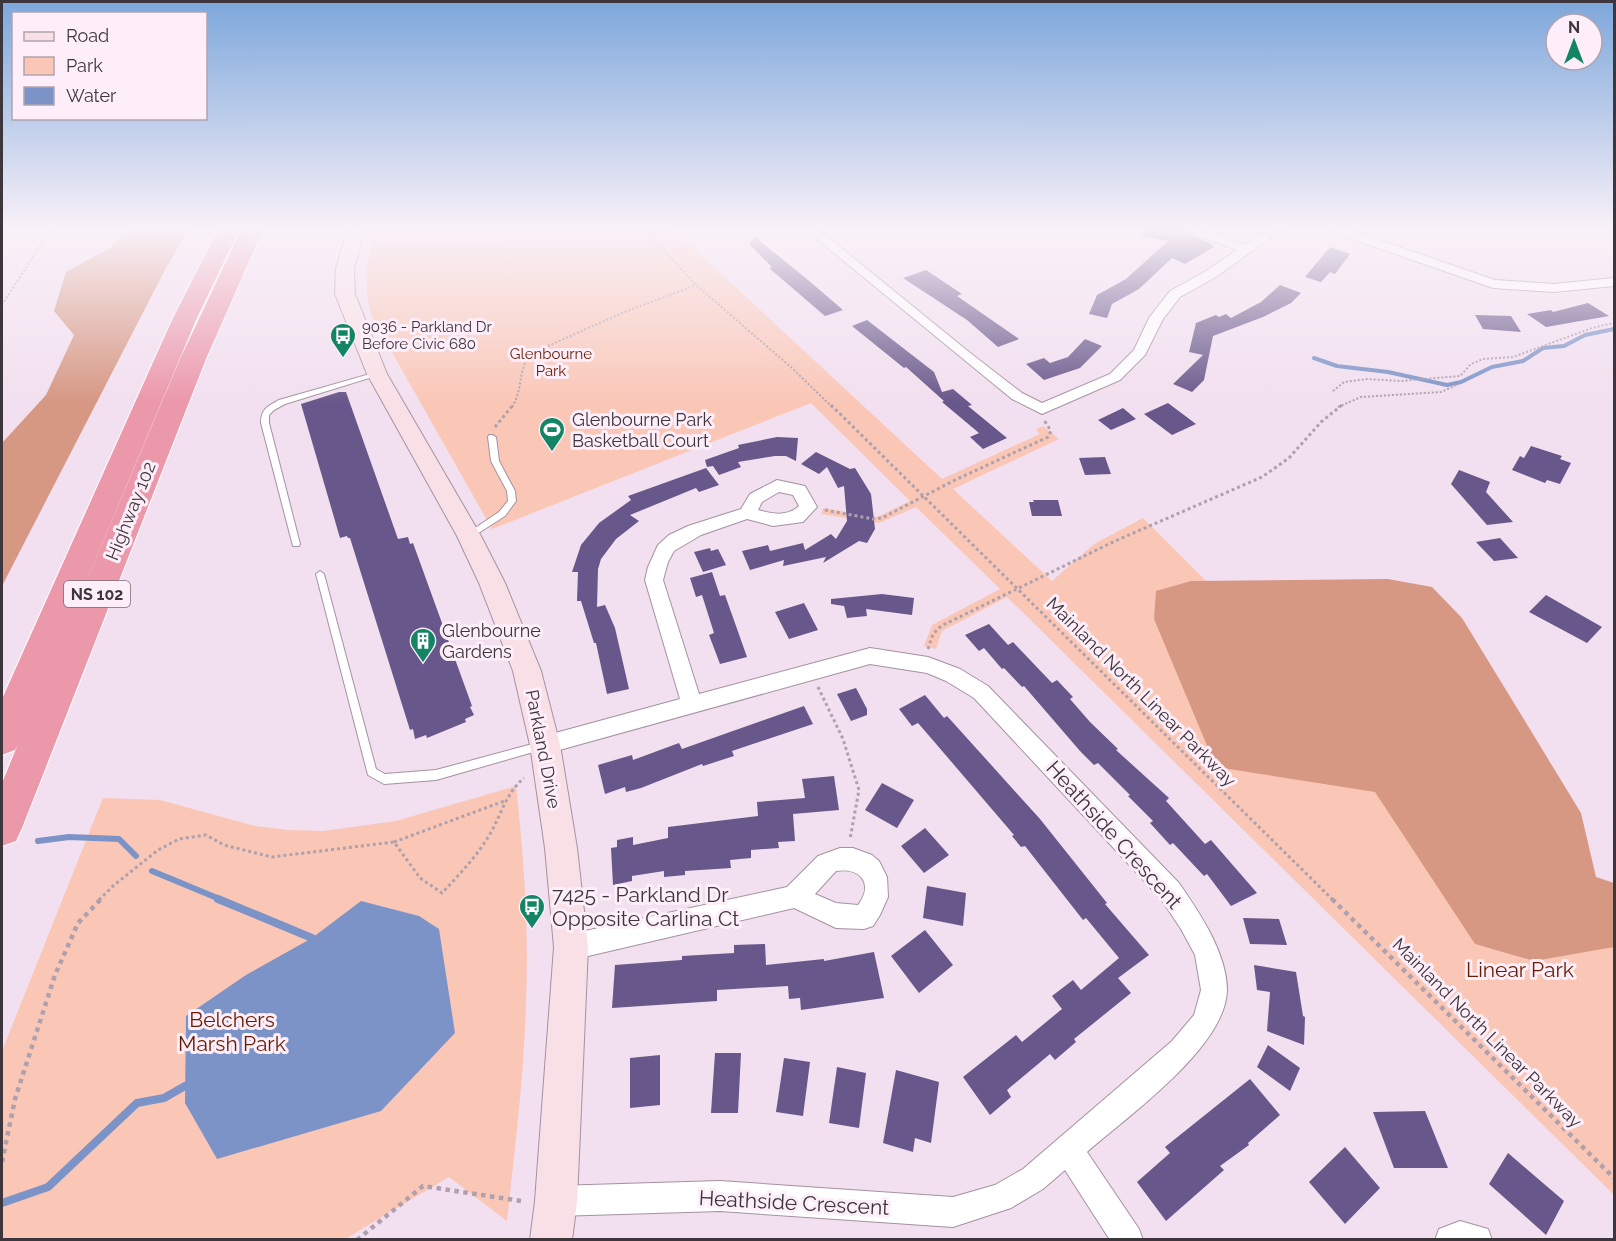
<svg xmlns="http://www.w3.org/2000/svg" width="1616" height="1241" font-family="Raleway,sans-serif">
	<style>
		.green { fill: #fac7b7 }
		.forest { fill: #d69783 }
		.water { fill: #7c93c8 }
		.lines { fill: none; stroke-linecap: round; stroke-linejoin: round }
		.stream-far2 { stroke: #7c93c8; stroke-width: 4 }
		.stream-far1 { stroke: #7c93c8; stroke-width: 6 }
		.stream { stroke: #7c93c8; stroke-width: 8 }
		.building { fill: #68578a }
		.lane-casing { stroke: #a492a1; stroke-width: 2 }
		.street-casing { stroke: #a492a1; stroke-width: 2 }
		.secondary-casing { stroke: #a492a1; stroke-width: 2 }
		.highway-casing { stroke: #fff; stroke-width: 2 }
		.path-far2 { stroke: #aea0ac; stroke-width: 2; stroke-dasharray: 2 2; stroke-linecap: butt }
		.path-far1 { stroke: #aea0ac; stroke-width: 3; stroke-dasharray: 3 3; stroke-linecap: butt }
		.path { stroke: #aea0ac; stroke-width: 4.5; stroke-dasharray: 4.5 4.5; stroke-linecap: butt }
		.lane { fill: #fff; fill-rule: evenodd }
		.street { fill: #fff; fill-rule: evenodd }
		.secondary { fill: #f9e0e6; fill-rule: evenodd }
		.highway { fill: #eb98ab; fill-rule: evenodd }
		.labels { text-anchor: middle; stroke-width: 6; stroke-linejoin: round; paint-order: stroke }
		.far-poi-label { font-size: 15px; fill: #3d363c; stroke: #fdeefa; text-anchor: start }
		.far-park-label { font-size: 15px; fill: #681d02; stroke: #fdeefa }
		.shield { fill: #fdeefa; stroke: #776d75; stroke-width: 1.5 }
		.shield-label { font-size: 16px; font-weight: bold; fill: #3d363c }
		.poi-label { font-size: 18px; fill: #3d363c; stroke: #fdeefa; text-anchor: start }
		.street-label { font-size: 18px; fill: #3d363c; stroke: #fdeefa }
		.near-street-label { font-size: 21px; fill: #3d363c; stroke: #fdeefa }
		.near-poi-label { font-size: 21px; fill: #3d363c; stroke: #fdeefa; text-anchor: start }
		.near-park-label { font-size: 21px; fill: #681d02; stroke: #fdeefa }
	</style>
	<rect width="100%" height="100%" fill="#f2dfef"/>
	<path class="green" d="M377 230H674L942 479 1040 434 1036 430 1043 426 1059 439 953 489 1052 581 1094 544 1143 518 1392 767 1614 921V1195L1007 597 942 631 936 649 924 646 932 625 1000 589 916 507 879 523 821 514 823 508 877 517 910 501 811 403 492 529 372 317C363 286 365 260 377 230Z
		M516 786C524 858 529 930 526 1002 524 1075 515 1148 507 1221L449 1177 345 1239H2V1051L103 798 160 800 255 826 288 830 323 831 396 821Z"/>
	<path class="forest" d="M128 230H188L167 266 2 586V443L46 395 74 335 54 311 66 272 110 248Z
		M1388 579 1432 587 1462 618 1581 813 1596 877 1614 883V947L1534 961 1475 944 1375 792 1216 767 1154 619 1156 591 1191 581Z"/>
	<path class="water" d="M361 901 419 916 439 929 455 1033 381 1111 217 1159 185 1103 186 1016 246 975 312 938Z"/>
	<g class="lines">
		<path class="stream-far2" d="M1314 358 1337 366 1388 372 1447 385 1461 382 1492 367 1523 361 1543 348 1564 346 1585 335 1614 329"/>
		<path class="stream-far1" d="M38 841 69 837 119 839 136 856
			M152 871 222 900"/>
		<path class="stream" d="M218 899 312 938
			M2 1203 48 1187 137 1103 164 1098 185 1086"/>
	</g>
	<path class="building" d="M1143 230H1187L1190 235 1213 244 1211 245 1214 247 1185 264 1172 258 1139 289 1112 304 1107 318 1089 314 1097 295 1126 279 1168 241 1142 236Z
		M755 237 808 280 843 310 825 316 769 268 772 267 749 244Z
		M1330 247 1350 254 1335 274 1330 272 1321 282 1305 277Z
		M926 270 962 294 957 296 1019 339 998 347 967 320 903 278Z
		M1280 285 1301 293 1291 303 1263 317 1213 336 1204 380 1192 392 1173 384 1203 355 1189 352 1196 323 1216 315 1219 317 1226 314 1231 318 1261 302Z
		M1588 303 1609 316 1546 327 1527 314 1551 310 1553 312Z
		M1475 315 1511 316 1521 332 1483 329Z
		M867 320 934 372 942 392 953 389 972 405 968 406 1007 438 983 449 970 437 979 433 942 402 944 401 906 367 904 368 852 326Z
		M1085 339 1102 346 1080 368 1044 380 1026 364 1044 358 1050 363 1068 357Z
		M339 392H346L398 539 408 537 410 544 413 543 472 706 470 707 474 715 465 719 466 722 427 738 426 735 415 739 413 729 410 730 350 538H348L347 536 340 538 301 404Z
		M1168 403 1196 424 1172 435 1144 414Z
		M1123 408 1136 419 1111 430 1098 420Z
		M777 437 798 438 796 461 786 456H775L738 462 741 467 719 475 713 466 707 467 705 460 739 448 738 445Z
		M1531 446 1562 456 1560 459 1571 463 1560 484 1547 480 1545 483 1512 470 1520 456 1524 458Z
		M816 452 850 469 855 468 871 494 875 529 867 543 859 541 823 563 826 557 783 566 784 560 750 570 742 551 768 545 770 551 803 543 805 550 831 534 836 539 847 521 844 486 838 488 827 467 819 474 801 464Z
		M1105 457 1111 474 1085 475 1079 458Z
		M706 468 719 485 699 492 696 488 630 515 639 521 616 539 601 559 598 569 597 607 605 605 615 628 629 689 607 694 596 643H594L581 601H577L578 572H572L581 545 599 523 631 500 628 496Z
		M1459 470 1490 482 1486 492 1513 522 1487 525 1451 484Z
		M1033 500H1058L1062 516H1032L1029 502H1034Z
		M1500 538 1518 558 1494 561 1476 542Z
		M710 548 711 551 718 549 726 565 703 572 694 552Z
		M712 572 720 596 725 595 747 657 720 664 709 635 714 633 702 595 696 597 690 578Z
		M882 594 914 598 912 615 866 609 867 616 847 618 844 606 831 604V599Z
		M1546 595 1602 627 1587 643 1529 612Z
		M804 603 818 630 789 639 775 612Z
		M989 624 1008 645 1013 642 1052 683 1057 680 1073 697 1070 699 1090 722 1118 749 1116 750 1169 798 1166 801 1205 844 1211 840 1257 893 1231 906 1207 874 1204 876 1173 843 1170 845 1150 823 1153 821 1128 796 1130 795 1098 763 1094 765 1080 751 1024 686 1022 687 1004 668 1002 669 984 648 979 651 965 635Z
		M856 688 867 709V715L851 721 837 694Z
		M925 695 944 718 947 716 1040 819 1107 903 1105 904 1149 955 1118 978 1131 993 1074 1039 1076 1042 1055 1060 1050 1054 1007 1090 1011 1097 990 1115 963 1077 1016 1035 1022 1042 1062 1009 1052 996 1073 980 1081 990 1119 958 1086 918 1083 920 1025 846 1021 847 1012 836 1014 835 937 745 918 723 912 726 899 709Z
		M804 706 813 724 732 751 734 756 703 766 702 764 641 788 626 792 625 787 605 794 598 765 632 755 633 760 679 743 682 749Z
		M834 776 839 810 793 814 795 841 778 842 779 848 751 850V858L730 860 731 868 685 871V875L664 877V871L632 876V881L613 885 611 848 617 847V840L633 837V845L668 838V827L758 816 757 802 805 798 802 779Z
		M882 783 914 800 897 828 865 810Z
		M925 828 949 855 924 873 901 846Z
		M927 886 966 893 963 926 923 918Z
		M1243 918 1279 919 1287 945 1250 944Z
		M925 930 953 965 919 993 891 956Z
		M765 944 766 965 824 959V961L874 952 884 998 801 1010 800 998 789 999 788 986 717 990V1001L612 1008 615 965 682 960V956L734 953V945Z
		M1254 965 1296 972 1303 1016 1305 1017 1304 1045 1267 1031 1270 992 1257 990Z
		M1268 1045 1300 1068 1290 1091 1257 1067Z
		M715 1053H741L738 1113H711Z
		M660 1055V1105L630 1108V1058Z
		M784 1058 810 1062 803 1116 776 1112Z
		M837 1067 866 1073 859 1128 829 1123Z
		M896 1070 939 1082 931 1143 915 1138 913 1152 883 1143Z
		M1250 1079 1280 1115 1248 1143 1249 1145 1220 1166 1224 1170 1166 1221 1137 1182 1170 1153 1165 1147Z
		M1425 1111 1448 1168H1394L1373 1112Z
		M1345 1147 1380 1188 1345 1224 1309 1182Z
		M1508 1153 1564 1201 1546 1235 1489 1184Z"/>
	<g class="lines">
		<defs>
			<path id="lane" d="M377 372 380 374 379 375 285 404 274 410 269 415V423L300 544 299 546H293L261 423C261 409 268 406 279 400Z
				M489 435H492L496 437 499 461 515 491 516 501 505 516 469 539 466 538 465 536 466 534 499 512 508 501 507 491 491 461 488 437Z
				M320 571 324 574 376 769 385 774 436 770 540 742 544 743 545 746 544 749 436 780 384 784 368 775 316 574Z"/>
			<path id="street" d="M806 230H819L969 352 1022 393 1042 403 1110 374 1134 350 1149 318 1170 291 1206 271 1237 250 1191 233 1189 230H1205L1245 245 1267 230H1281L1216 277 1180 297 1163 319 1145 355 1120 380 1042 414 1012 399Z
				M1333 230H1350L1495 280 1554 284 1614 278V286L1554 292 1493 288 1335 233Z
				M777 480 805 486 817 507 803 522 773 526 747 519 701 535 674 551 668 562 663 580 699 694 870 648 928 657 960 669 988 686 1179 883C1199 912 1227 953 1227 990 1226 1047 1128 1116 1087 1152L1139 1229 1143 1240H1110L1065 1170 1043 1189 1011 1208 953 1227 720 1211 556 1216 545 1212 541 1201 545 1190 556 1186 720 1181 953 1197 995 1185 1023 1169 1172 1041 1194 1015 1201 990 1195 955 1181 929 1161 899 974 698 946 681 927 673 870 664 545 754 537 752 534 745 537 738 680 699 645 580 648 567 658 545 669 535 688 526 741 509 750 494ZM779 492 793 495 799 506C787 517 772 514 758 510L762 502Z
				M840 848H853L872 855 879 861 887 877 888 897 880 915 873 926 864 929 836 928 794 908 571 960 562 956 558 947 562 938 571 934 787 887 818 856ZM836 871C861 867 874 884 858 905L836 903 815 894Z
				M1460 1221 1488 1229 1492 1240H1435L1439 1229Z"/>
			<path id="secondary" d="M350 230H368L363 237 354 268 355 294 387 374 481 536 505 583 541 671 560 745 577 848 588 947 577 1201 572 1240H530L535 1201 554 947 545 848 530 745 513 671 479 583 457 536 367 374 335 294 336 268 345 237Z"/>
			<path id="highway" d="M218 230H239L196 320 65 632 180 359 241 230H263L206 359 22 828 16 841 2 846V783L18 744 15 750 2 755V699L172 320Z"/>
		</defs>
		<use href="#lane" class="lane-casing"/>
		<use href="#street" class="street-casing"/>
		<use href="#secondary" class="secondary-casing"/>
		<use href="#highway" class="highway-casing"/>
		<path class="path-far2" d="M645 230 696 285 792 368 832 407
			M2 305 50 230
			M1333 391 1344 382 1367 379 1401 381 1460 376 1471 364 1483 359 1513 357 1592 328 1614 323
			M512 407C523 390 518 370 530 354L622 313 696 285
			M1338 407 1361 397 1441 392 1459 384"/>
		<path class="path-far1" d="M831 405 1333 900
			M495 427 513 405
			M825 510 873 519 882 518 957 479 1048 437 1051 431 1044 420
			M928 649 933 634 941 626 1115 541 1262 477 1289 458 1321 422 1342 405
			M818 687 843 739 859 790 850 839
			M394 842 507 800
			M99 900 113 886 158 850 179 839 206 835 224 845 272 857 394 842 420 878 442 893C459 875 477 856 490 834 501 815 506 793 524 778"/>
		<path class="path" d="M1332 899 1614 1178
			M2 1162 15 1099 55 975 78 923 101 899
			M357 1240 423 1186 521 1201"/>
		<use href="#lane" class="lane"/>
		<use href="#street" class="street"/>
		<use href="#secondary" class="secondary"/>
		<use href="#highway" class="highway"/>
	</g>
	<linearGradient id="sky" x2="0" y2="1"><stop stop-color="#7da7db"/><stop offset="0.57" stop-color="#f9f1f8"/><stop offset="1" stop-color="#f9f1f8" stop-opacity="0"/></linearGradient>
	<rect width="1616" height="403" fill="url(#sky)"/>
	<defs>
		<symbol id="bus-pin" viewBox="-11 -11 22 30"><path d="M0 17L-7.5 6A9.5 9.5 0 1 1 7.5 6Z" fill="#148564" stroke="#fdeefa"/><path d="M-5-6H5V4H4V6H2V4H-2V6H-4V4H-5ZM-3.5-4V0h7V-4ZM-3.5 1.2v1.5H-2V1.2ZM2 1.2v1.5H3.5V1.2Z" fill="#fff"/></symbol>
		<symbol id="stadium-pin" viewBox="-11 -11 22 30"><path d="M0 17L-7.5 6A9.5 9.5 0 1 1 7.5 6Z" fill="#148564" stroke="#fdeefa"/><path d="M0-5a6.5 5 0 1 0 0 10a6.5 5 0 1 0 0-10ZM-3.5-1.8h7v3.6h-7Z" fill="#fff"/></symbol>
		<symbol id="building-pin" viewBox="-11 -11 22 30"><path d="M0 17L-7.5 6A9.5 9.5 0 1 1 7.5 6Z" fill="#148564" stroke="#fdeefa"/><path d="M-4-6H4V6H1V3H-1V6H-4ZM-2.5-4.3h1.7v1.8h-1.7ZM.8-4.3h1.7v1.8H.8ZM-2.5-1h1.7V.8h-1.7ZM.8-1h1.7V.8H.8Z" fill="#fff"/></symbol>
	</defs>
	<g fill-rule="evenodd">
		<use href="#bus-pin" x="328" y="321" width="30" height="40"/>
		<use href="#stadium-pin" x="537" y="415" width="30" height="40"/>
		<use href="#building-pin" x="408" y="626" width="30" height="40"/>
		<use href="#bus-pin" x="517" y="892" width="30" height="40"/>
	</g>
	<g class="labels">
		<g class="far-poi-label">
			<text x="362" y="332">9036 - Parkland Dr<tspan x="362" dy="17">Before Civic 680</tspan></text>
		</g>
		<g class="far-park-label">
			<text x="551" y="359">Glenbourne<tspan x="551" dy="17">Park</tspan></text>
		</g>
		<rect class="shield" x="64" y="581" width="66" height="26" rx="4.5"/>
		<g class="shield-label">
			<text x="97" y="600">NS 102</text>
		</g>
		<g class="poi-label">
			<text x="572" y="426">Glenbourne Park<tspan x="572" dy="21">Basketball Court</tspan></text>
			<text x="442" y="637">Glenbourne<tspan x="442" dy="21">Gardens</tspan></text>
		</g>
		<g class="street-label">
			<text transform="translate(131 511) rotate(-68)" y="6">Highway 102</text>
			<text transform="translate(1141 692) rotate(45)" y="6">Mainland North Linear Parkway</text>
			<text transform="translate(543 749) rotate(79)" y="6">Parkland Drive</text>
			<text transform="translate(1487 1033) rotate(45)" y="6">Mainland North Linear Parkway</text>
		</g>
		<g class="near-street-label">
			<text transform="translate(1114 835) rotate(48)" y="7">Heathside Crescent</text>
			<text transform="translate(794 1203) rotate(3)" y="7">Heathside Crescent</text>
		</g>
		<g class="near-poi-label">
			<text x="552" y="902">7425 - Parkland Dr<tspan x="552" dy="24">Opposite Carlina Ct</tspan></text>
		</g>
		<g class="near-park-label">
			<text x="1520" y="977">Linear Park</text>
			<text x="232" y="1027">Belchers<tspan x="232" dy="24">Marsh Park</tspan></text>
		</g>
	</g>
	<rect width="1616" height="1241" fill="none" stroke="#3d363c" stroke-width="6"/>
	<rect x="12" y="12" width="195" height="108" fill="#fdeefa" stroke="#b0a4ae" stroke-width="1.5"/>
	<rect x="24" y="32" width="30" height="9" fill="#f9e0e6" stroke="#b0a4ae" stroke-width="1.5"/>
	<text x="66" y="42" font-size="18" fill="#3d363c">Road</text>
	<rect x="24" y="57" width="30" height="18" fill="#fac7b7" stroke="#b0a4ae" stroke-width="1.5"/>
	<text x="66" y="72" font-size="18" fill="#3d363c">Park</text>
	<rect x="24" y="87" width="30" height="18" fill="#7c93c8" stroke="#b0a4ae" stroke-width="1.5"/>
	<text x="66" y="102" font-size="18" fill="#3d363c">Water</text>
	<g transform="translate(1574 42)"><circle r="28" fill="#fdeefa" stroke="#b0a4ae" stroke-width="1.5"/>
	<path d="M0-4.5L10 22L0 15L-10 22Z" fill="#148564"/>
	<text y="-9" font-size="16" font-weight="bold" text-anchor="middle" fill="#3d363c">N</text>
	</g>
</svg>
